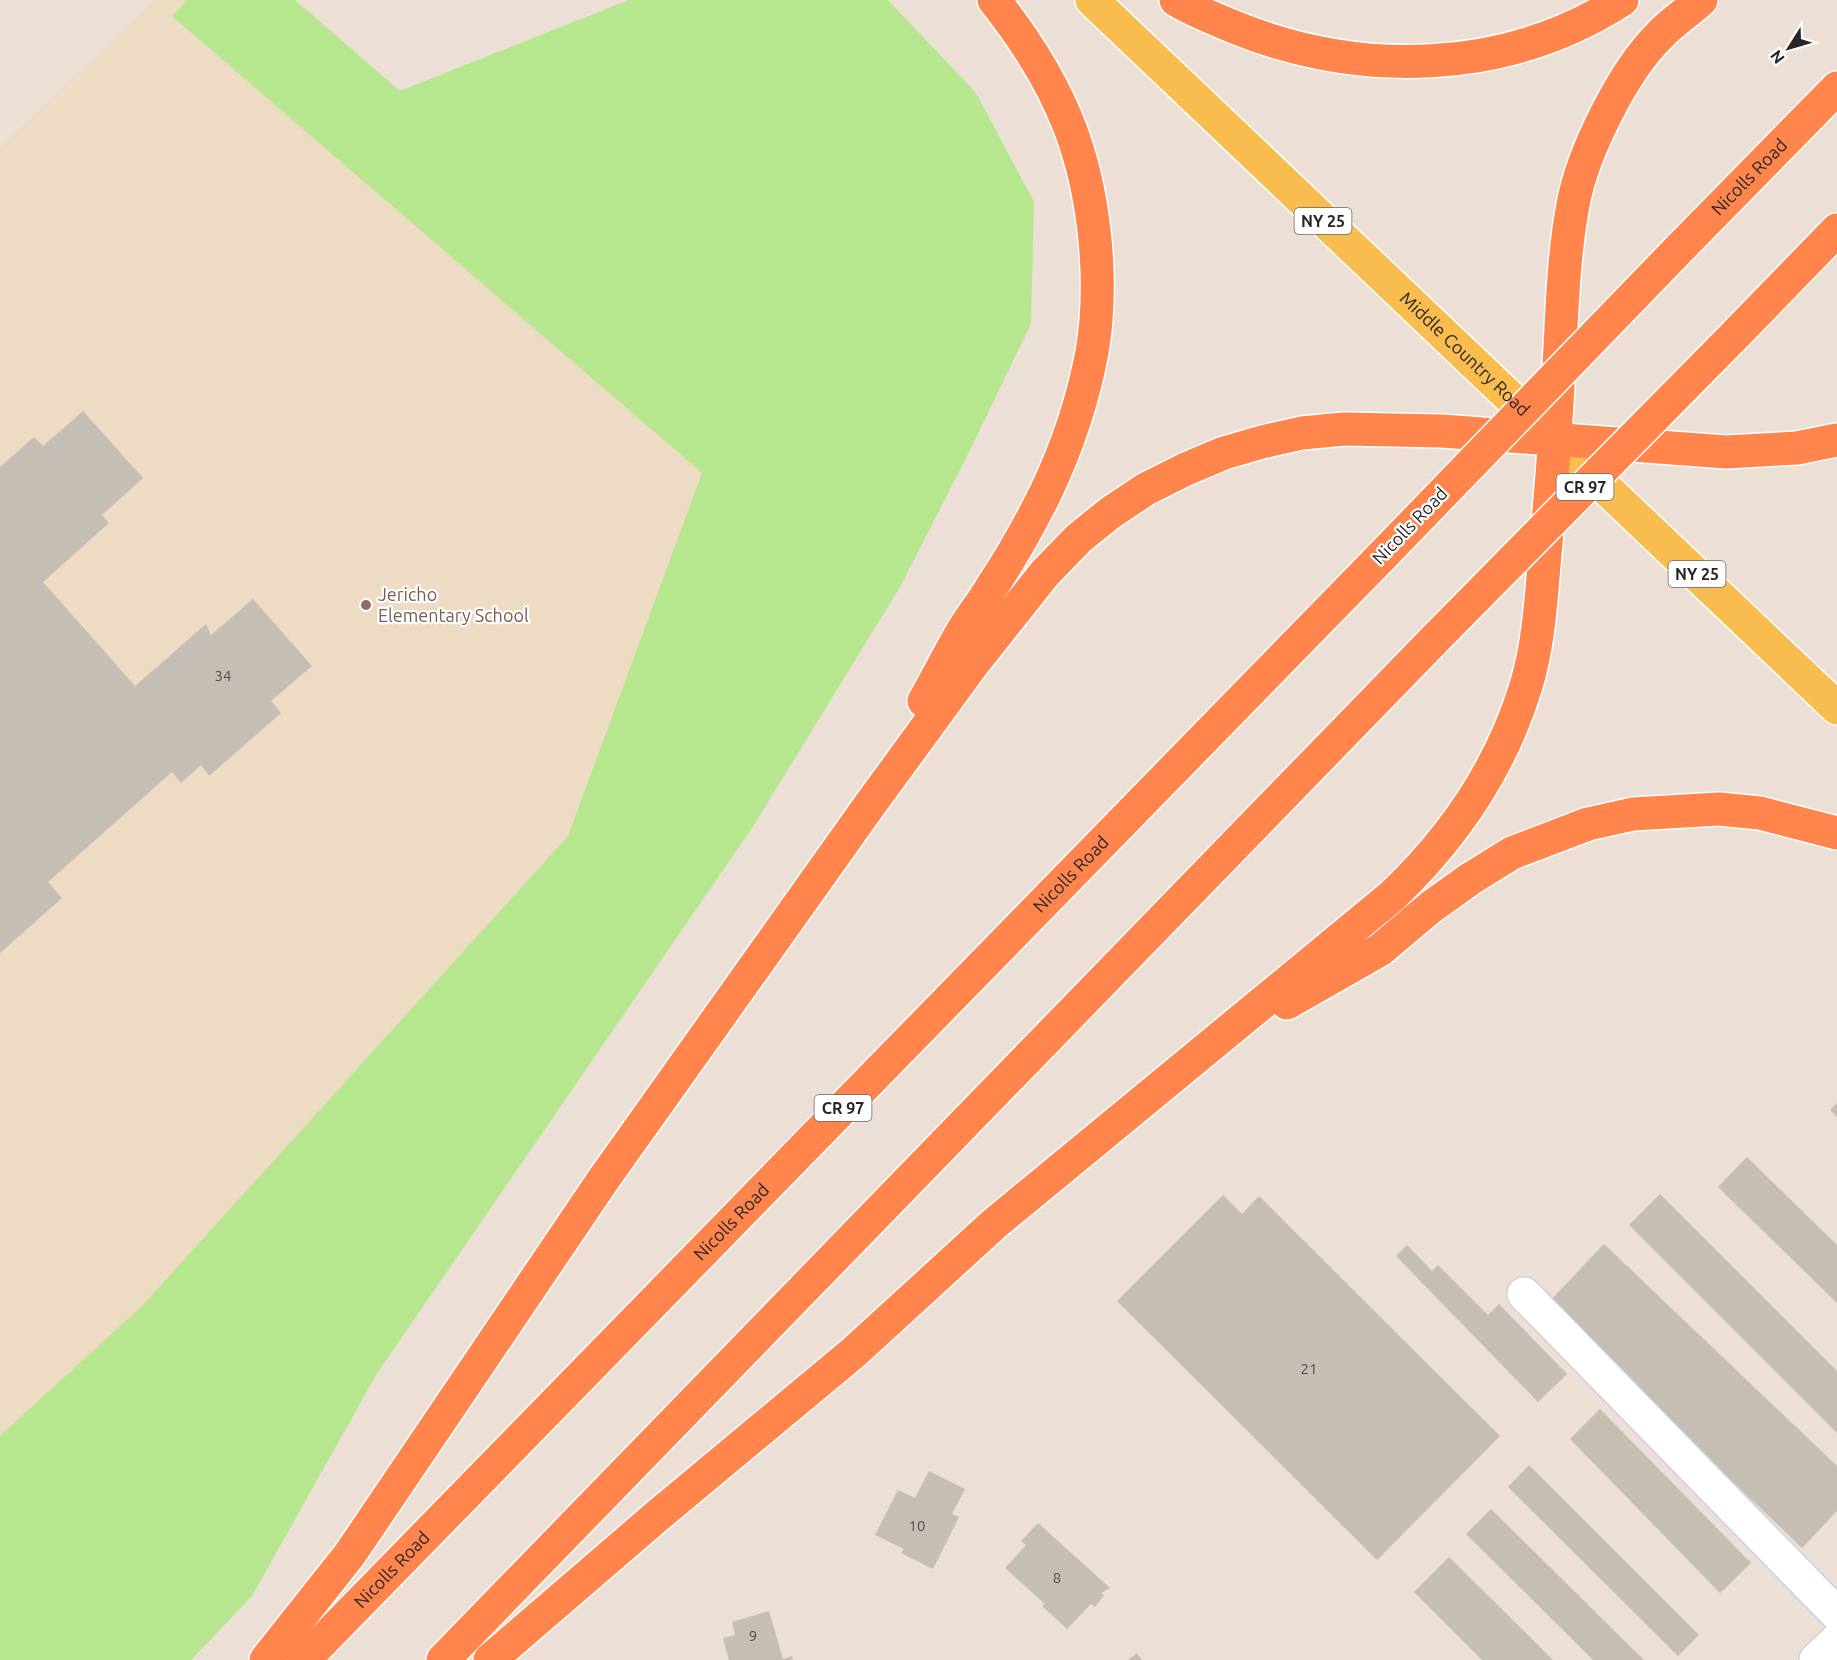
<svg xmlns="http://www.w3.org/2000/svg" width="1837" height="1660" font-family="Ubuntu,sans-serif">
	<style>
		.education { fill: #eedbc4 }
		.green { fill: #b6e68e }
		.building { fill: #c4beb5 }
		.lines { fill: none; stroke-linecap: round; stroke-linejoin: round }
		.minor-casing { stroke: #ccd2e1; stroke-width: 36 }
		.major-casing { stroke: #fff; stroke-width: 36 }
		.highway-casing { stroke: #fff; stroke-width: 36 }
		.minor { stroke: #fff; stroke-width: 33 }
		.major { stroke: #f8bd4e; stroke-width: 33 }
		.highway { stroke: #ff854d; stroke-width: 33 }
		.highway-bridge-casing { stroke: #fff; stroke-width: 36; stroke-linecap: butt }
		.highway-bridge { stroke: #ff854d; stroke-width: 33 }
		.education-dot { fill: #8d6e63; stroke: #fff; stroke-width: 2 }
		.labels { text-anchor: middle; stroke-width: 4.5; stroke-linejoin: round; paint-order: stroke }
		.number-label { font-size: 15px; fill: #4e4c4a }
		.shield { fill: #fff; stroke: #676767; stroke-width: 1.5 }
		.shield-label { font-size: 16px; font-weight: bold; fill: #262626 }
		.street-label { font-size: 18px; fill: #262626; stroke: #fff }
		.education-label { font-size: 18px; fill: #785e54; stroke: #fff; text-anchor: start }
	</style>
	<rect width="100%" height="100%" fill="#ebdfd6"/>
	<path class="education" d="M154 0H284L794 415 669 795 0 1469V148Z"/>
	<path class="green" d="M187 0H295L400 91 629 0H888L976 93 1034 202 1031 324 967 456 900 587 752 828 376 1375 252 1596 191 1660H0V1436L142 1306 568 836 702 473 172 16Z"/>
	<path class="building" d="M83 411 143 478 102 515 109 523 43 582 135 686 206 624 211 635 253 599 312 666 271 701 281 713 209 776 201 765 181 783 172 772 48 882 62 898 0 953V467L34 437 43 446Z
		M1837 1103V1117L1830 1110Z
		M1747 1157 1837 1245V1303L1718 1187Z
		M1660 1194 1837 1371V1433L1629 1225Z
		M1223 1195 1242 1214 1259 1196 1500 1436 1377 1560 1117 1301Z
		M1604 1244 1837 1466V1511L1802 1548 1547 1304Z
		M1407 1245 1432 1271 1438 1265 1488 1315 1499 1304 1567 1374 1538 1402 1396 1256Z
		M1600 1409 1751 1563 1720 1593 1570 1439Z
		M1529 1465 1699 1635 1678 1656 1508 1487Z
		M929 1471 965 1489 952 1514 959 1517 933 1569 901 1553 904 1549 875 1535 898 1490 915 1498Z
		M1491 1509 1644 1660H1593L1466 1534Z
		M1038 1523 1110 1588 1101 1593 1104 1595 1095 1607 1091 1604 1067 1629 1042 1606 1045 1604 1005 1568 1026 1545 1021 1541Z
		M1449 1557 1553 1660H1482L1414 1592Z
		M769 1611 783 1659 792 1656 793 1660H729L723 1638 735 1635 732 1622Z
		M1137 1653 1142 1660H1128Z"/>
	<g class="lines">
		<defs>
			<path id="minor" d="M1524 1294 1837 1614
				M1816 1660 1837 1640"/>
			<g id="major">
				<path id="s1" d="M1092 0 1837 708"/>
			</g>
			<g id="highway">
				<path d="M1176 0C1194 11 1215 19 1234 27 1360 78 1506 75 1622 0"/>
				<path id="s2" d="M1680 248 1837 88"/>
				<path d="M1736 334 1837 230"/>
				<path d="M924 701C936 680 947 658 959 637 968 620 981 605 991 588 1011 558 1029 526 1045 494 1066 450 1083 400 1092 352 1104 282 1095 194 1070 128 1052 81 1025 39 994 0"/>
				<path d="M1287 1003 1380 950 1431 907 1470 879 1512 853 1588 824 1633 814 1719 809 1760 813 1837 833"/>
				<path d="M266 1660 350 1554 603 1180 869 806 972 665 1045 573 1079 538 1110 513 1146 489 1186 469 1224 453 1262 442 1302 433 1344 429 1442 431 1726 452 1797 448 1837 440"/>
				<path id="s3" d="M304 1660 1383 555"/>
				<path d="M443 1660 1434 640"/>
				<path d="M490 1660 656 1517 853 1353 994 1224 1392 896C1454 837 1501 768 1526 686 1539 643 1541 599 1545 554 1551 492 1556 430 1559 367 1562 313 1563 258 1573 205 1582 154 1623 71 1660 35 1672 22 1688 12 1701 0"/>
			</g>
		</defs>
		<use href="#minor" class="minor-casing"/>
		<use href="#major" class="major-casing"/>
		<use href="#highway" class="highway-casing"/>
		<use href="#minor" class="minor"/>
		<use href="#major" class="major"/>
		<use href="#highway" class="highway"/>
		<defs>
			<path id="highway-bridge" d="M1383 555 1680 248
				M1434 640 1736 334"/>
		</defs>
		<use href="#highway-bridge" class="highway-bridge-casing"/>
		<use href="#highway-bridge" class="highway-bridge"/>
	</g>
	<circle class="education-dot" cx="366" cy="605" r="6"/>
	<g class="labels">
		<g class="number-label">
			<text x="223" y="681">34</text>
			<text x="1309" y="1374">21</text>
			<text x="917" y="1531">10</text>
			<text x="1057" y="1583">8</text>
			<text x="753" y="1641">9</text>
		</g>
		<g class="shield">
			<rect x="1294.5" y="208" width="57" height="26" rx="4.5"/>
			<rect x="1556.5" y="474" width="57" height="26" rx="4.5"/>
			<rect x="1668.5" y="561" width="57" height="26" rx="4.5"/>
			<rect x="814.5" y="1095" width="57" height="26" rx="4.5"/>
		</g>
		<g class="shield-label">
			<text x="1323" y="227">NY 25</text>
			<text x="1585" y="493">CR 97</text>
			<text x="1697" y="580">NY 25</text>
			<text x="843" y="1114">CR 97</text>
		</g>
		<g class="street-label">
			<text dy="6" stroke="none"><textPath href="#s2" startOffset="99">Nicolls Road</textPath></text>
			<text dy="6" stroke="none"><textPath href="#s1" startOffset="514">Middle Country Road</textPath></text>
			<text transform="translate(1410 526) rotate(-46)" y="6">Nicolls Road</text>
			<text dy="6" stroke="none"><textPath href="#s3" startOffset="1098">Nicolls Road</textPath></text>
			<text dy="6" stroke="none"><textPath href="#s3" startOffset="612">Nicolls Road</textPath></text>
			<text dy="6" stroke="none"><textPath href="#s3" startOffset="126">Nicolls Road</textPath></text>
		</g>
		<g class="education-label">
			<text x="378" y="601">Jericho<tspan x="378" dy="21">Elementary School</tspan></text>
		</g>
	</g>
	<g transform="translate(1789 48) rotate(233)" stroke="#ffffff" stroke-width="4.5" paint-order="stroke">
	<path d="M0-4.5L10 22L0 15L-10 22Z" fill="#262626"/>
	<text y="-9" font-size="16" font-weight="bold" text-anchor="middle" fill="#262626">N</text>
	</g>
</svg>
